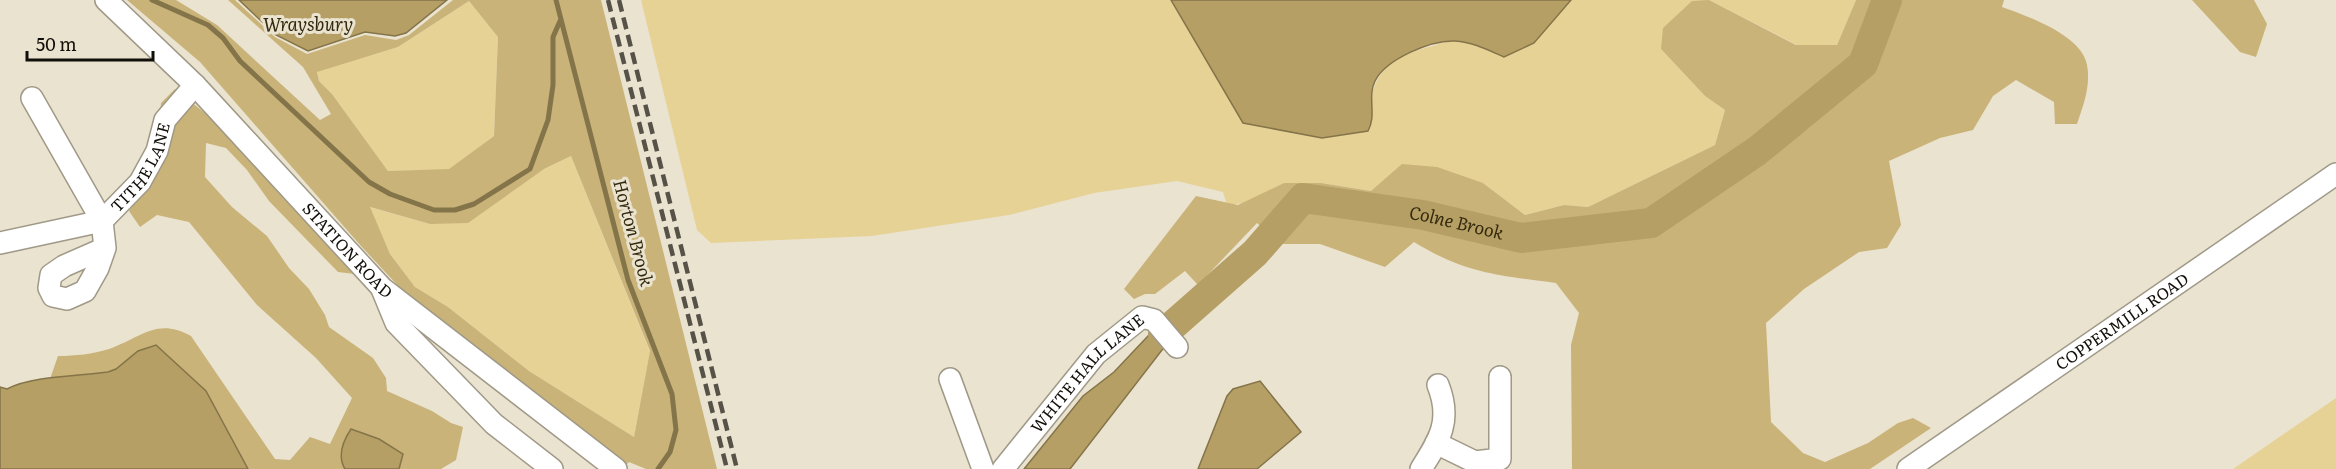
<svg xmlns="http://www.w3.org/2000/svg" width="2336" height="469" font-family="Literata,serif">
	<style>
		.green { fill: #e7d296 }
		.forest { fill: #c9b378; fill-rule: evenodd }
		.water { fill: #b59f64; stroke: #847449; stroke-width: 1.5 }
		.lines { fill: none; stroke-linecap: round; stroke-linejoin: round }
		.stream { stroke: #847449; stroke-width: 5 }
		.river { stroke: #b59f64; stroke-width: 30 }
		.minor-casing { stroke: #a09988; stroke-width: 24 }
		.minor { stroke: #fff; stroke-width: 21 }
		.rail { stroke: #565248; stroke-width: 4.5; stroke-dasharray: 12 6; stroke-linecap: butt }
		.labels { text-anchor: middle; stroke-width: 6; stroke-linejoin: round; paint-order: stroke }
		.street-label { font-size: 16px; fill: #110f09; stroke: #eae3d0 }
		.water-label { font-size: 18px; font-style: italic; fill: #342b0f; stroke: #eae3d0 }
	</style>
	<rect width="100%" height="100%" fill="#eae3d0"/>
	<path class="green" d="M641 0H1171L1243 123 1372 95C1379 64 1404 53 1433 46 1440 44 1448 40 1455 41 1473 42 1488 50 1504 57L1534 43 1571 0H1856L1837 45H1797L1709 0 1661 49 1705 96 1725 110 1715 145 1588 207 1564 205 1525 215 1483 183 1371 191 1321 183H1284L1246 203 1227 205 1223 192 1177 181 1094 193 1009 215 872 236 711 243 697 230Z
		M469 1 498 36 494 136 449 170 388 171 332 94 319 81 317 71 398 47Z
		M571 156 650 352 634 437 529 371 448 307 415 287 390 254 369 207 430 224Z
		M2336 398V469H2233Z"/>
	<path class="forest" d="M127 0H176L217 25 320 120 331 114 303 67 228 0H235L275 37 307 54 365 35 396 40 409 35 453 0H601L717 469H646L629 462 625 466 428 318 361 246 200 62ZM469 1 498 37 494 136 449 169 388 171 332 94 319 81 317 72 398 47ZM571 156 650 351 634 437 529 371 448 307 415 287 390 254 370 207 430 224 468 223 544 169Z
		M1709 0 1796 45H1837L1856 0H2004L2002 7C2027 16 2082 35 2087 65 2091 86 2083 106 2077 124H2055L2054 102 2016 80 1993 96 1973 130 1940 138 1889 161 1901 225 1887 248 1859 252 1804 289 1766 323 1771 422 1803 453 1825 462 1868 443 1898 423 1913 418 1931 428 1870 469H1572L1571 345 1579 313 1556 283C1498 275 1466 274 1414 242L1385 267 1320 244H1280L1257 223 1198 285 1185 271 1155 294H1145L1134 299 1124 289 1196 196 1238 205 1284 183H1321L1371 191 1402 164 1437 167 1483 183 1525 215 1564 205 1588 207 1715 145 1725 110 1705 96 1661 49 1663 28 1692 1Z
		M2192 0H2254L2267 24 2256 57 2240 52Z
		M175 89 231 134 284 199 343 254 355 274 338 272 269 201 247 170 226 148 206 143 205 177 232 207 267 236 289 268 309 289 325 315 329 327 373 358 386 378 387 391 432 411 451 423 463 427 456 460 441 469H399L403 454 356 430 351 429C343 441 336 456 345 469H248L221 418 138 351 116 369 108 372 50 379 58 356C76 356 92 354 109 349 141 338 156 317 191 336L275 459 290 460 310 437 330 444 352 398 316 358 257 305 189 222 157 215 140 227 129 211 154 175 161 103Z"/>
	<path class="water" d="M239 0H447L406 33 395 36 365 32 308 51 276 35Z
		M1171 0H1571L1534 43 1504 57C1488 50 1473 42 1455 41 1431 40 1386 59 1375 81 1367 97 1377 115 1368 131L1322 138 1243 123Z
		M1182 300 1200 313 1185 333 1162 350 1070 469H1024L1083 396 1114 372Z
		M156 345 206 391 248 469H0V387L7 389C32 376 78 376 108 372L116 369 138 351Z
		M1260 381 1301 432 1257 469H1198L1227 396 1233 389Z
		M351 429 379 439 403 454 399 469H345C337 456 343 441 351 429Z"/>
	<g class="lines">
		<path class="stream" d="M152 0 208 25 223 38 240 61 369 182 390 194 434 210H455L474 204 530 169 548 120 553 85V37L560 21
			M556 0 628 280 672 394 676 430 670 452 658 469"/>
		<path class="river" id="s1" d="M1163 334 1255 253 1303 198 1423 215 1521 238 1651 223 1757 151 1863 64 1887 0"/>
		<defs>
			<g id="minor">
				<path id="s2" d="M106 0 195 85 382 288 616 469"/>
				<path d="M32 98 102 221 105 248 98 268 85 291 67 299 53 296 49 288 51 275 64 266 105 248"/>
				<path id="s3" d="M0 243 102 221 140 182 157 151 165 120 195 85"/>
				<path d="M382 289 396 323 494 424 552 469"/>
				<path d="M950 379 983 469"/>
				<path d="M1436 443 1475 462 1500 459V377"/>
				<path id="s4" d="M1003 469 1096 354 1142 317 1154 320 1177 347"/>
				<path d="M1421 469C1440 439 1452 420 1438 385"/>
				<path id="s5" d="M1908 469 2336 174"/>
			</g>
		</defs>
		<use href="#minor" class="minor-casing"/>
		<use href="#minor" class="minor"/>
		<path class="rail" d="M608 0 727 469
			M619 0 737 469"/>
	</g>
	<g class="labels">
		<g class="street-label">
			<text dy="6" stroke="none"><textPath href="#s3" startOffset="172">TITHE LANE</textPath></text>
			<text dy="6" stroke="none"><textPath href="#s2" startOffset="348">STATION ROAD</textPath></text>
			<text dy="6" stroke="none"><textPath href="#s5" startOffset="260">COPPERMILL ROAD</textPath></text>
			<text dy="6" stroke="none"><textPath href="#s4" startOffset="128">WHITE HALL LANE</textPath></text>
		</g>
		<g class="water-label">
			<text x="308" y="31">Wraysbury</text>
			<text dy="6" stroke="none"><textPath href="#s1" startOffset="351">Colne Brook</textPath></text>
			<text transform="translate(633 233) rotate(75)" y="6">Horton Brook</text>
		</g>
	</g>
	<path d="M27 51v9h126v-9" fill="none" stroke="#110f09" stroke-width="3"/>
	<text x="36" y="51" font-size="18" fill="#110f09" stroke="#eae3d0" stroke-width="4.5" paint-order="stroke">50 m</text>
</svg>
